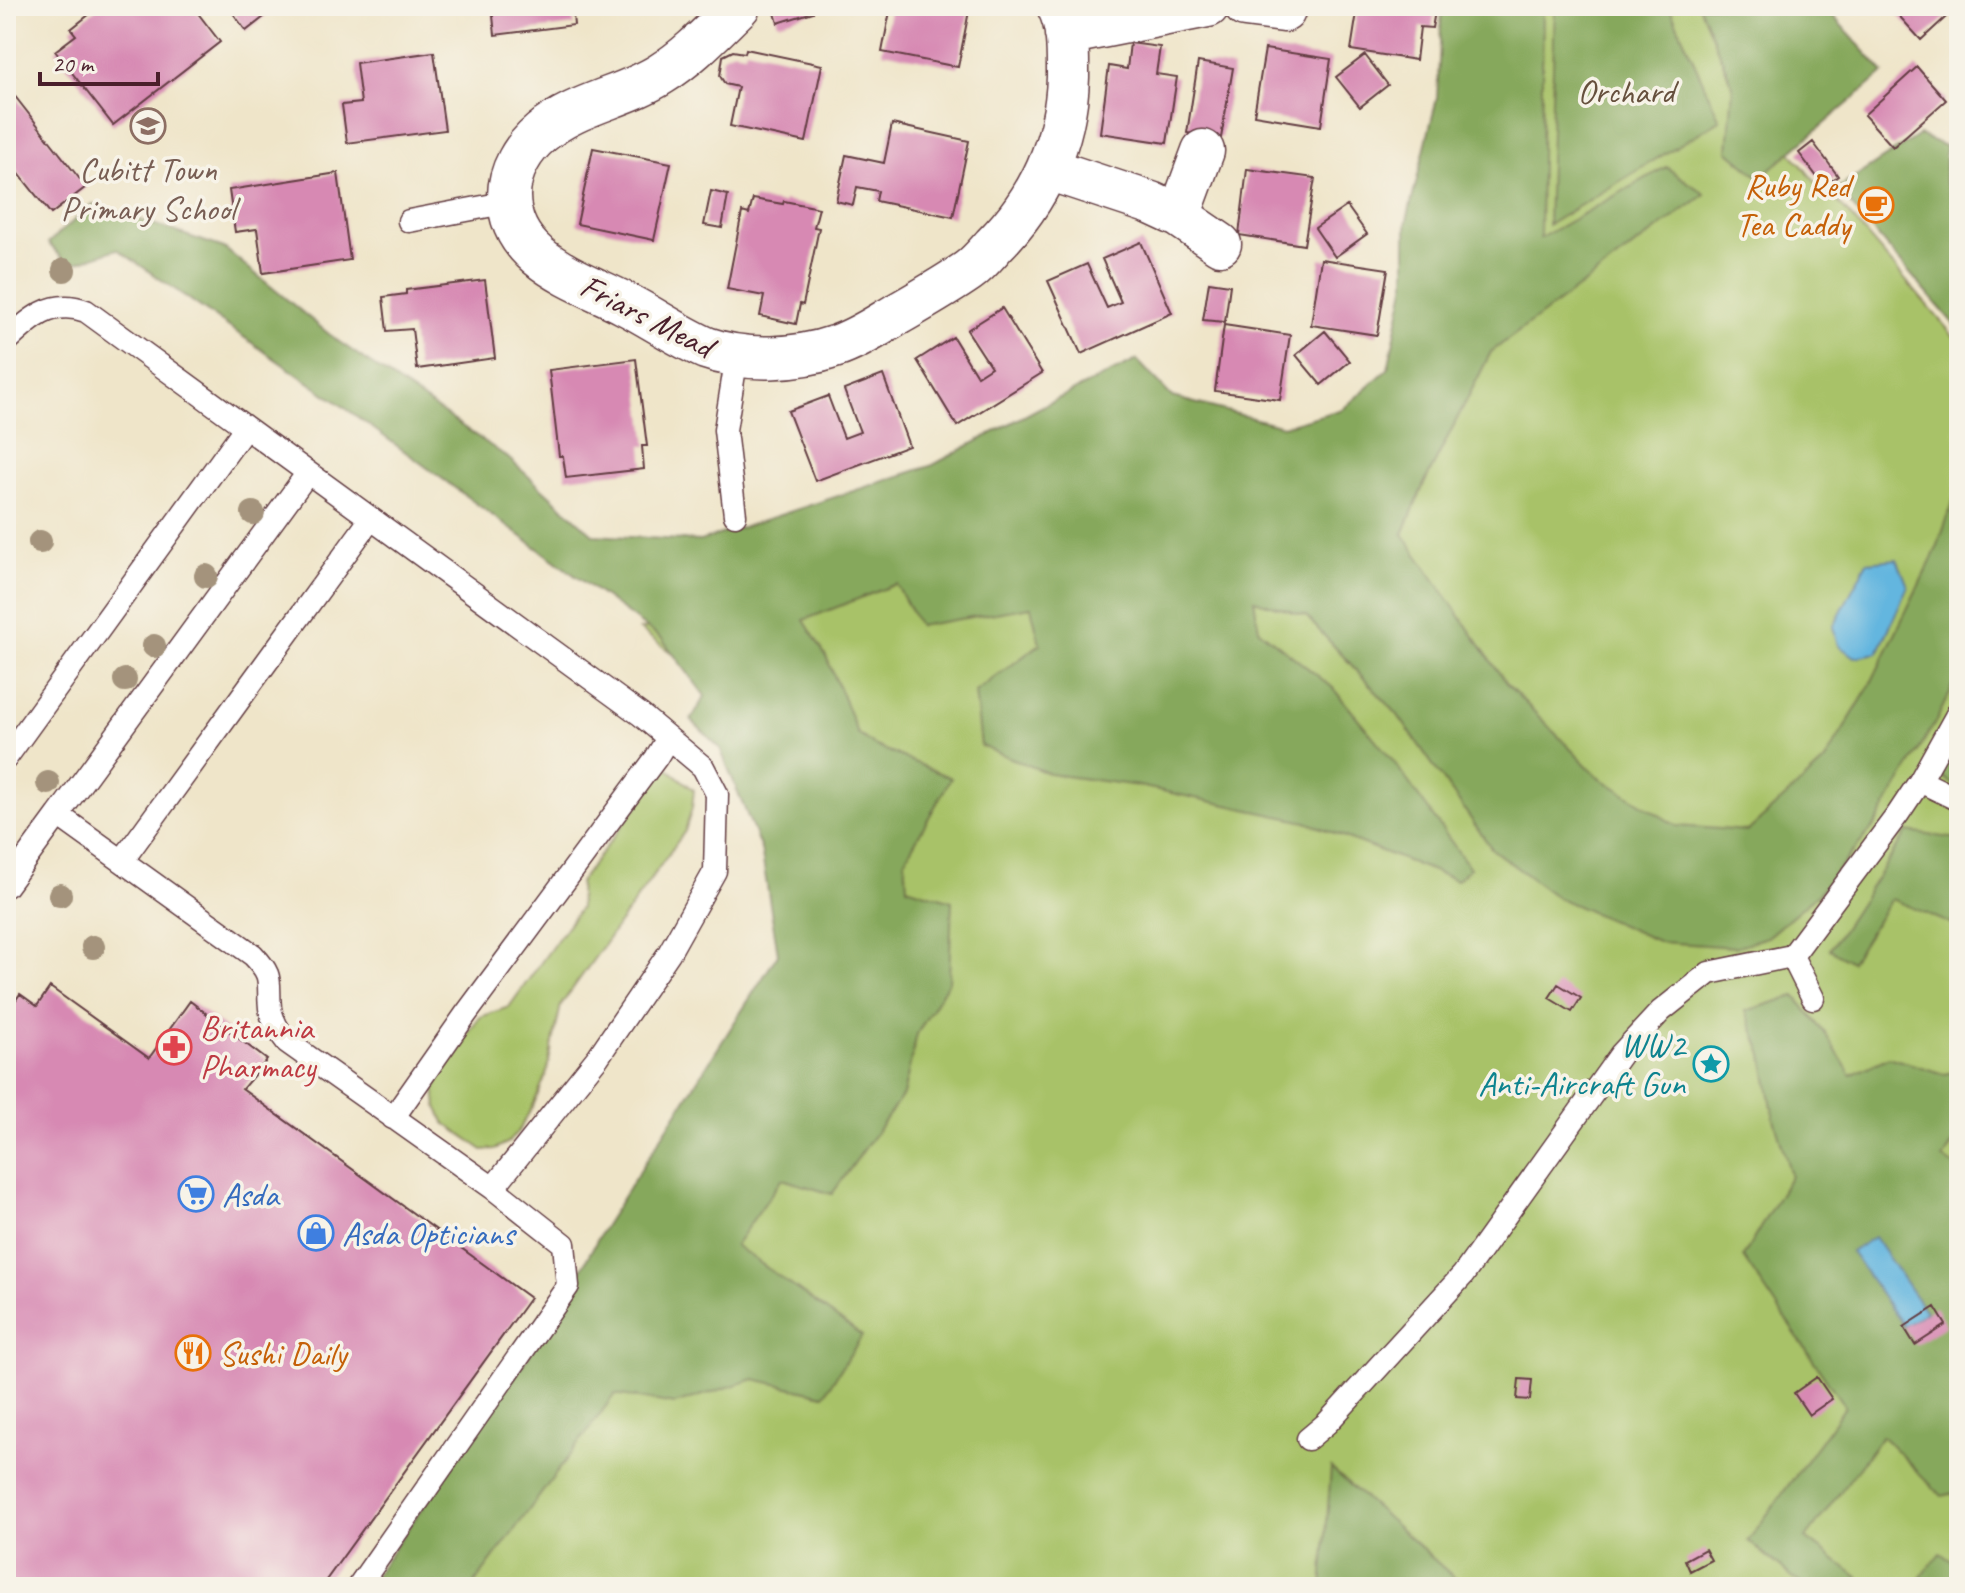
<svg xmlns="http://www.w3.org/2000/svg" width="1965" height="1593" font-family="Caveat,sans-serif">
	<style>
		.green { fill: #a8c268; stroke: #79704a; stroke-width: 2 }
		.forest { fill: #86a85c; stroke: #686444; stroke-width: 2 }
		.water { fill: #63b6df; stroke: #566a85; stroke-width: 2 }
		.building { fill: #d789b3 }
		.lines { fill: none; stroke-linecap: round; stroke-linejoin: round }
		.service-casing { stroke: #633d43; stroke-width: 25 }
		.minor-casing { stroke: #633d43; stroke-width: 45 }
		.service { stroke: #fff; stroke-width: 22 }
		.minor { stroke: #fff; stroke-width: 42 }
		.tree { fill: #a4937c }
		.labels { text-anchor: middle; stroke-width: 7; stroke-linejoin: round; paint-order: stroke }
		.park-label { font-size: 34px; fill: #66503d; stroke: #f7f3e8 }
		.education-label { font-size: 34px; fill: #785e54; stroke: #f7f3e8 }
		.food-label { font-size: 34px; fill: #c56008; stroke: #f7f3e8; text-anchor: end }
		.street-label { font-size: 34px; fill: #4a1f2b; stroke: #f7f3e8 }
		.health-label { font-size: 34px; fill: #be3a42; stroke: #f7f3e8; text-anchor: start }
		.culture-label { font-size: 34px; fill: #0d838f; stroke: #f7f3e8; text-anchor: end }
		.shop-label { font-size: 34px; fill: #366cbe; stroke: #f7f3e8; text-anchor: start }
	</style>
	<rect width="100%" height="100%" fill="#f7f3e8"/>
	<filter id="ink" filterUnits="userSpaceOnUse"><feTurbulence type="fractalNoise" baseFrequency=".0125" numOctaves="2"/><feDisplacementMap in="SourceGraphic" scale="16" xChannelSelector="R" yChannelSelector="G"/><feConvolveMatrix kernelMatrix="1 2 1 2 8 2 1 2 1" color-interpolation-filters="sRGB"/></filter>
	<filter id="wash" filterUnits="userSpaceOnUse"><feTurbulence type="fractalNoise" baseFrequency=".006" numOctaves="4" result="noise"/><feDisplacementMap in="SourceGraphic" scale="32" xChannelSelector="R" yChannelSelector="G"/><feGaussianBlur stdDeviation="1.8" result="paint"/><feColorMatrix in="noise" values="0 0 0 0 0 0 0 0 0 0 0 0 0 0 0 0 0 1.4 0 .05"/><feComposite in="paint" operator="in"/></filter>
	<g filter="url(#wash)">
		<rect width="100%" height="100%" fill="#efe5c9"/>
		<path class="green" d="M1452 6H1715L1772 129 1821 189 1828 190 1959 342V1587H408L819 991 741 703 640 630 852 578 1367 486 1418 389Z
			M666 767 694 790 692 808 685 831 561 1005 546 1075 533 1106 519 1130 509 1142 495 1149 483 1150 445 1123 437 1107 435 1090 439 1073 480 1017 509 1007 580 908 579 883Z"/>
		<path class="forest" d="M1442 6H1543L1540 238 1666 167 1705 194 1491 352 1424 484 1403 534 1507 684 1597 776 1677 826 1748 831 1824 762 1870 685 1937 548 1959 485V674L1936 721 1875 825 1819 893 1767 937 1735 947 1660 942 1556 897 1492 849 1397 714 1306 616 1254 600 1259 630 1332 687 1394 762 1470 868 1456 880 1306 822 1139 786 1050 774 981 746 975 692 1040 644 1031 607 919 626 896 584 804 620 826 656 858 734 874 745 951 778 905 860 907 887 952 901 949 981 917 1034 903 1095 832 1194 782 1179 735 1245 862 1336 824 1395 754 1379 675 1404 615 1394 472 1587H367L555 1318 604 1227 778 954 761 849 720 748 691 720 705 696 662 639 337 402 117 249 69 265 48 243 93 204 224 248 335 339 507 457 594 535 700 541 933 465 1039 408 1137 360 1172 397 1283 426 1343 409 1388 369 1406 282V224L1437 98Z
			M1555 6H1669L1720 120 1548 225Z
			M1699 6H1824L1884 73 1760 178 1728 151 1733 86Z
			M1919 135 1945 146V181L1959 214V330L1837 189Z
			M1959 731V789L1935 771Z
			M1907 832 1959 839V927L1891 899 1851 962 1830 949Z
			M1795 996 1825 1033 1851 1075 1889 1057 1944 1074 1959 1071V1133L1943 1159 1959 1168V1232L1954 1235 1959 1242V1492L1942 1496 1882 1436 1806 1538 1871 1587H1805L1748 1541 1845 1407 1743 1257 1791 1175 1774 1119 1763 1055 1746 1011Z
			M1331 1468 1465 1587H1322Z
			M1940 1553 1959 1566V1587H1913Z"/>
		<path class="water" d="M1897 559 1908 586 1878 653 1854 657 1838 645 1833 627 1867 562Z
			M1874 1237 1926 1312 1904 1327 1851 1252Z"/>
		<g id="blocks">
			<path class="building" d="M100 6H204L197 12 220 42 113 125 55 51 76 35 71 29Z
				M228 6H278L246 31Z
				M492 6H572L574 25 495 35Z
				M773 6H811L813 12 778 23Z
				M891 6H970L958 67 882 52Z
				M1358 6H1436L1432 28 1420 27 1416 60 1351 50Z
				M1890 6H1958L1921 40Z
				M1130 43 1160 47 1156 74 1177 77 1167 143 1100 133 1109 66 1127 69Z
				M746 49 822 65 806 142 730 126 738 87 725 84 720 76 723 56 733 51 745 53Z
				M1265 49 1331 59 1321 126 1254 115Z
				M434 52 445 130 347 143 342 105 361 103 356 63Z
				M1365 55 1388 85 1360 107 1336 77Z
				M1198 62 1233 68 1221 138 1187 133Z
				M1917 67 1946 100 1893 147 1864 115Z
				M10 90 86 187 51 214 12 165 6 170V92Z
				M892 124 969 141 953 217 876 201 878 191 857 187 853 205 836 201 846 155 884 163Z
				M1813 142 1838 176 1824 186 1799 153Z
				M593 148 671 163 654 240 577 224Z
				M1247 169 1315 178 1304 245 1239 235Z
				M338 173 350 260 263 273 257 229 235 232 229 190Z
				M711 191 728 195 722 228 704 225Z
				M753 199 783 204 784 201 819 208 814 227 819 228 803 305 800 304 796 324 760 316 764 296 727 289 742 212 749 214Z
				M1347 206 1367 234 1335 257 1315 228Z
				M1141 242 1172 313 1081 354 1048 281 1087 264 1107 308 1121 302 1102 259Z
				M1321 259 1388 269 1377 335 1311 325Z
				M485 280 495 358 417 369 412 329 387 331 383 297 406 294V290Z
				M1209 282 1230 285 1225 322 1203 320Z
				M1002 308 1042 373 957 426 917 360 953 337 977 376 991 367 967 330Z
				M1224 325 1290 335 1280 400 1215 391Z
				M1325 331 1350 361 1321 385 1296 355Z
				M636 359 647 446H642L644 469 566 478 563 456H559L549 370Z
				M883 375 909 446 815 481 788 411 828 396 844 438 860 432 844 390Z
				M1558 984 1581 998 1572 1012 1549 998Z
				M50 987 149 1058 190 1001 267 1060 242 1089 530 1298 321 1587H6V1014L20 994 37 1006Z
				M1935 1307 1946 1325 1915 1345 1904 1327Z
				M1817 1377 1832 1399 1809 1415 1794 1393Z
				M1519 1379 1532 1380 1530 1400 1517 1399Z
				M1705 1549 1711 1560 1690 1571 1685 1560Z"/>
		</g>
	</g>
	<g filter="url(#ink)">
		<use href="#blocks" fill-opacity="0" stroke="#633d43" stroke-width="2"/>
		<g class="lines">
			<defs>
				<path id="service" d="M409 221 509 202
					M6 342C30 319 52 298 86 311L641 715 703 767 717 794 715 871 669 953 598 1057 493 1188
					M307 474 58 815 253 955C275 978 267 981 270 1008 272 1021 279 1032 287 1042L493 1188 564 1244 568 1286 358 1587
					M735 515 725 430 737 355
					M6 758 245 428
					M1920 781 1959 800
					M122 861 370 520
					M6 886 58 815
					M1792 956 1813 998
					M393 1118 466 1014 656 758 668 738
					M1308 1439 1327 1423 1463 1275 1621 1054 1661 1011 1709 973 1792 956 1898 814 1920 781 1959 711"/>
				<path id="minor" d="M739 6C714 30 690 56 661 74 623 98 576 103 541 133 523 148 509 171 509 196 509 260 578 279 626 304 653 318 677 335 706 348 745 362 797 360 837 346 858 339 877 326 896 315 920 301 945 287 968 271 978 264 986 254 994 245 1039 200 1066 142 1068 77 1068 53 1069 28 1058 6
					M1245 6 1284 11
					M1066 34 1208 6
					M1048 169 1151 203 1179 216 1220 244
					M1179 216 1203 151"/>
			</defs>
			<use href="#service" class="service-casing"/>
			<use href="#minor" class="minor-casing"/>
			<use href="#service" class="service"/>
			<use href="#minor" class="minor"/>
		</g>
		<g class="tree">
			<circle cx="64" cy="270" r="12"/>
			<circle cx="253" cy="513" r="12"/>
			<circle cx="40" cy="542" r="12"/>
			<circle cx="206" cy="576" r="12"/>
			<circle cx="154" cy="646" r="12"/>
			<circle cx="125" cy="680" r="12"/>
			<circle cx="48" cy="783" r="12"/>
			<circle cx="60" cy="895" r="12"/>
			<circle cx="93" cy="947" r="12"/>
		</g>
	</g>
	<defs>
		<symbol id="school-ring" viewBox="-11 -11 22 22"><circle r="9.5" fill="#f7f3e8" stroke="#8d6e63" stroke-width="1.5"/><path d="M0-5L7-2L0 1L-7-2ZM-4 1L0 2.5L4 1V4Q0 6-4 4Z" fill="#8d6e63"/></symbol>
		<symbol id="cafe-ring" viewBox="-11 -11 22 22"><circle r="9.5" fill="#f7f3e8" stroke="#e8710a" stroke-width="1.5"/><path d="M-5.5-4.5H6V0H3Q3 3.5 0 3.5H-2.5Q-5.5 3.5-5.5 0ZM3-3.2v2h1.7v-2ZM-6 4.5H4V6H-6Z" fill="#e8710a"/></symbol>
		<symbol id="pharmacy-ring" viewBox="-11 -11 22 22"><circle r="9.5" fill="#f7f3e8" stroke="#e0444e" stroke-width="1.5"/><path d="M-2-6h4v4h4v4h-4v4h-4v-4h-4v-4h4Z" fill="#e0444e"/></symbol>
		<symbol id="sight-ring" viewBox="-11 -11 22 22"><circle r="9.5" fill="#f7f3e8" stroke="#0f9aa8" stroke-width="1.5"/><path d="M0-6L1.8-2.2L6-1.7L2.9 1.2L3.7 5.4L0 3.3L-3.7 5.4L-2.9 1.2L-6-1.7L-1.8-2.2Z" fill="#0f9aa8"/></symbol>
		<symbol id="supermarket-ring" viewBox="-11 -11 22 22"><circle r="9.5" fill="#f7f3e8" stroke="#3f7fe0" stroke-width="1.5"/><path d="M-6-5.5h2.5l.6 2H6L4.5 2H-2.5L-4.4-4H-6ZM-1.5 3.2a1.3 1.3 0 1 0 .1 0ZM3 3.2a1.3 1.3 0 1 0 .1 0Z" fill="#3f7fe0"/></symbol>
		<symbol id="shop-ring" viewBox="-11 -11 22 22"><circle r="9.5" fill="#f7f3e8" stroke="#3f7fe0" stroke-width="1.5"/><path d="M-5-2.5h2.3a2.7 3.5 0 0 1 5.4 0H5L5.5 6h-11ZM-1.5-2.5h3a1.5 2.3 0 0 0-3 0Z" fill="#3f7fe0"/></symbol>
		<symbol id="restaurant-ring" viewBox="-11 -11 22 22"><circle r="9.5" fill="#f7f3e8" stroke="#e8710a" stroke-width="1.5"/><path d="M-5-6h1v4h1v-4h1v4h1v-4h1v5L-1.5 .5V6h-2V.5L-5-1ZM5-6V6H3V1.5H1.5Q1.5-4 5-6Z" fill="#e8710a"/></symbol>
	</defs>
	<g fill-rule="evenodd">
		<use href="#school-ring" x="128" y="106" width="40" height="40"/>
		<use href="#cafe-ring" x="1856" y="185" width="40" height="40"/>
		<use href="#pharmacy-ring" x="154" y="1027" width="40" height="40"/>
		<use href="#sight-ring" x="1691" y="1044" width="40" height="40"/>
		<use href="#supermarket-ring" x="176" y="1174" width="40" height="40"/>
		<use href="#shop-ring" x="296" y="1213" width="40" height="40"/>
		<use href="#restaurant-ring" x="173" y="1333" width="40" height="40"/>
	</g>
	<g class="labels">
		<g class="park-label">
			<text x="1626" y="103">Orchard</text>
		</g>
		<g class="education-label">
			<text x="148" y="181">Cubitt Town<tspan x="148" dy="39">Primary School</tspan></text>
		</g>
		<g class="food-label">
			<text x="1850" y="197">Ruby Red<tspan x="1850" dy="39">Tea Caddy</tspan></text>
			<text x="219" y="1365" text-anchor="start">Sushi Daily</text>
		</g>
		<g class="street-label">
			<text transform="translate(647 315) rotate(27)" y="12">Friars Mead</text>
		</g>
		<g class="health-label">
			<text x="200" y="1039">Britannia<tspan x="200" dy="39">Pharmacy</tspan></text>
		</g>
		<g class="culture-label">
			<text x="1685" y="1056">WW2<tspan x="1685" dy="39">Anti-Aircraft Gun</tspan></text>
		</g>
		<g class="shop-label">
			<text x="222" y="1206">Asda</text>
			<text x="342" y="1245">Asda Opticians</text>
		</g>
	</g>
	<rect width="1965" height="1593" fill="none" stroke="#f7f3e8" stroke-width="32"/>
	<path d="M40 72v12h118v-12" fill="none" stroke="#4a1f2b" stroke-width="4"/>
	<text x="52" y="72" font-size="24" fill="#4a1f2b" stroke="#f7f3e8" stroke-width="6" paint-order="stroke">20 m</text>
</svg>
